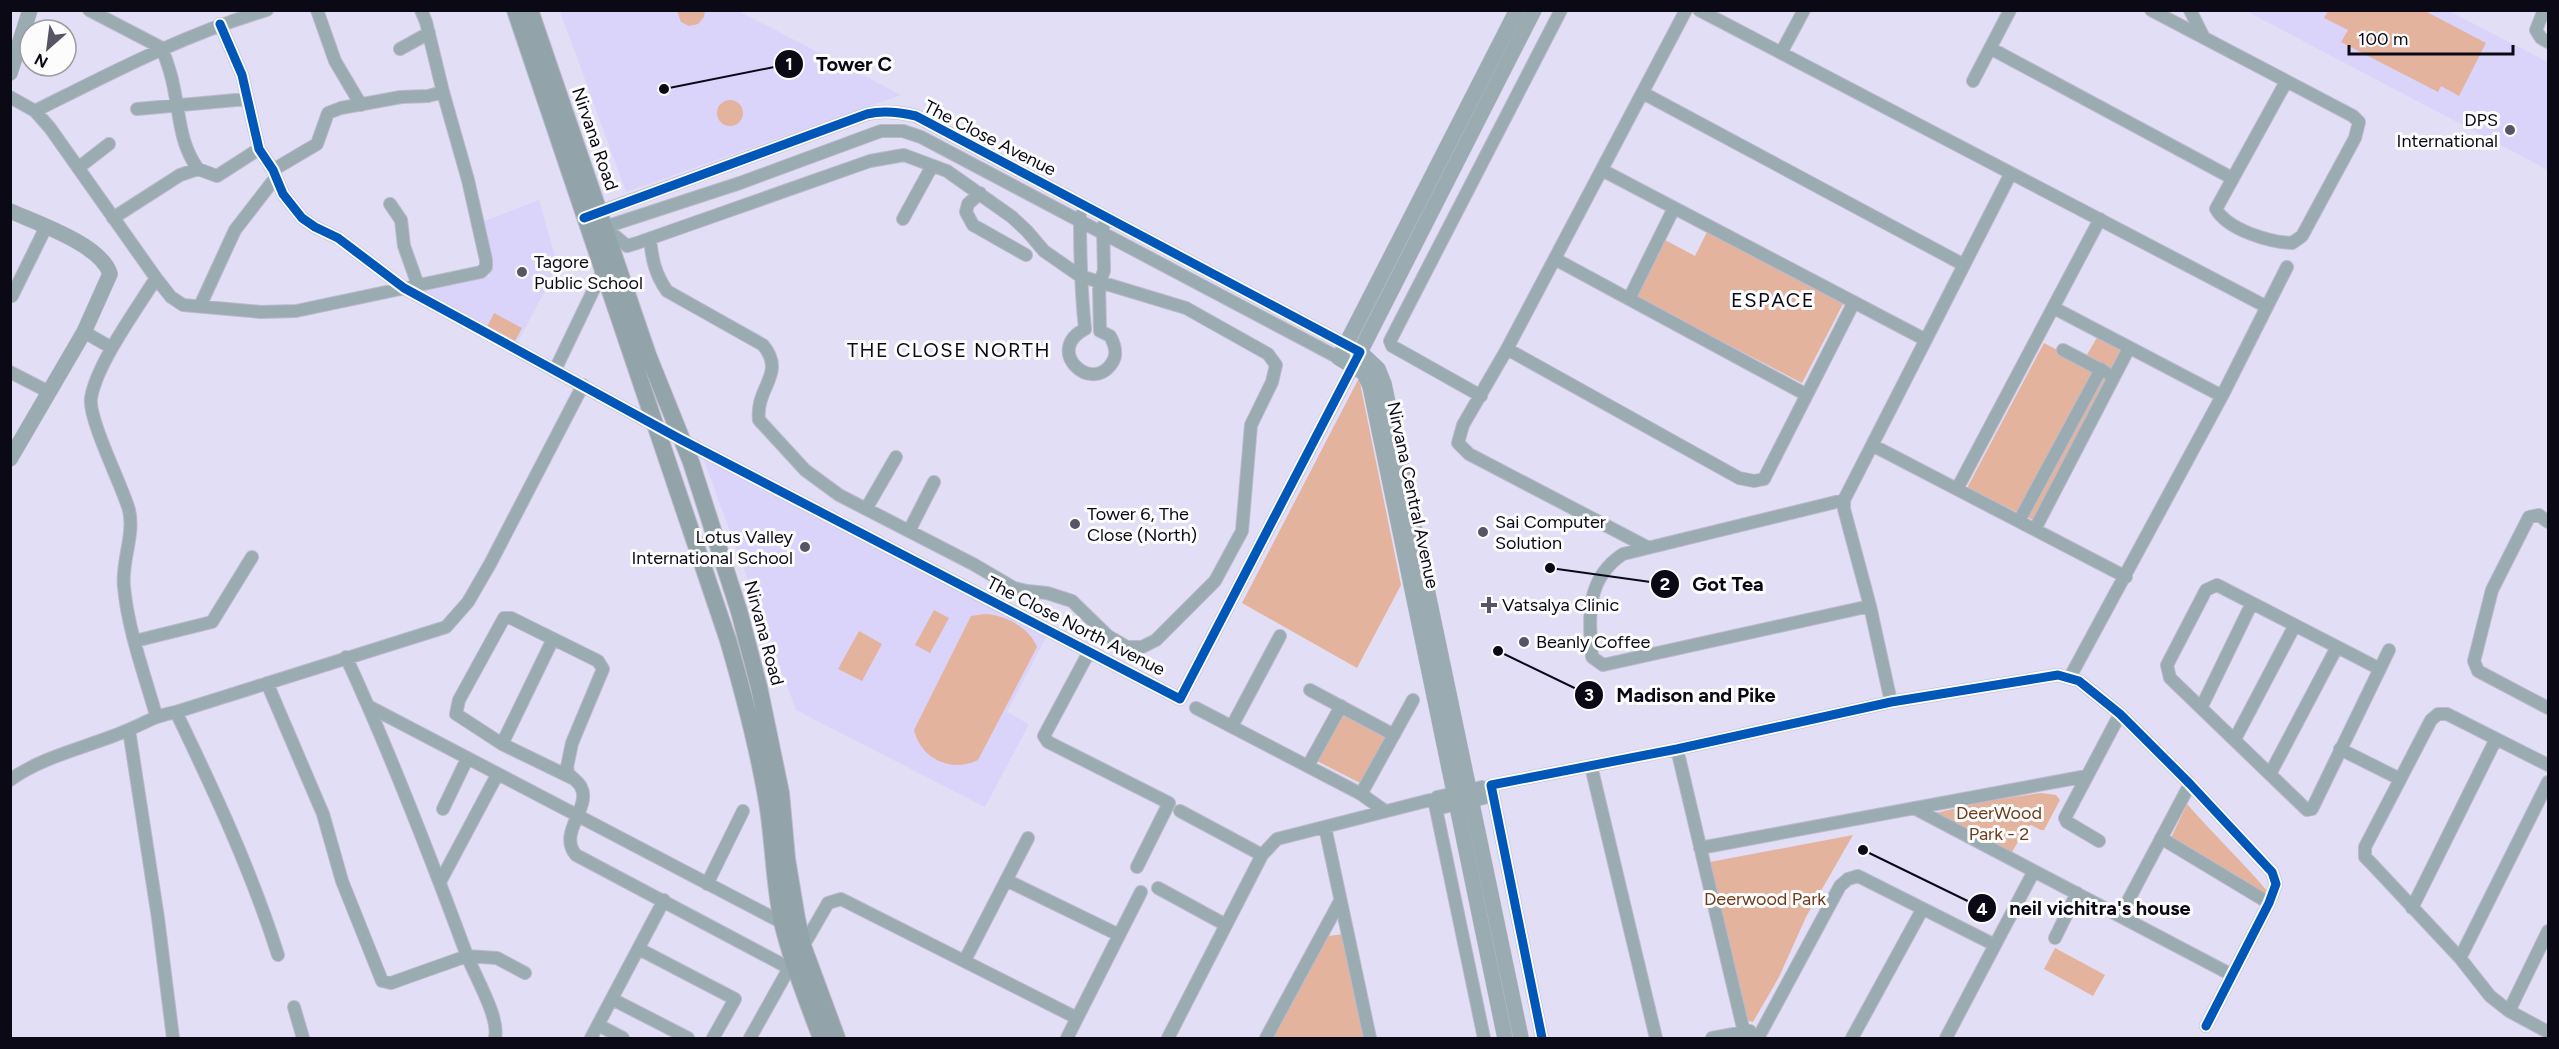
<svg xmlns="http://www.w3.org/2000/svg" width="2559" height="1049" font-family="Figtree,sans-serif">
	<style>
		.built { fill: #dad4fa }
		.green { fill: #e4b39e }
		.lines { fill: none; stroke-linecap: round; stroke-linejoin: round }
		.minor-casing { stroke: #bcb9cb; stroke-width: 14 }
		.tertiary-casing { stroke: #bcb9cb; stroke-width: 16 }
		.secondary-casing { stroke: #bcb9cb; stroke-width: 18 }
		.minor { stroke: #9aabb2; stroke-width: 12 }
		.tertiary { stroke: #9aabb2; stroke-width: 15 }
		.secondary { stroke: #92a3aa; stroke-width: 16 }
		.cycleway-casing { stroke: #fcfcfc; stroke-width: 13 }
		.cycleway { stroke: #0057b8; stroke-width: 9 }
		.poi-dot { fill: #575465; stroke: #fcfcfc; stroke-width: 2 }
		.labels { text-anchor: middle; stroke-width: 6; stroke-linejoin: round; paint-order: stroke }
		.poi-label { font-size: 18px; fill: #0c0917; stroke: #fcfcfc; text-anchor: start }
		.street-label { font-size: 18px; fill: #0c0917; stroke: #fcfcfc }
		.park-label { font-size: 18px; fill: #6c3d1e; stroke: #fcfcfc }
		.neighbourhood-label { font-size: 20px; letter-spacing: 1.5px; fill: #0c0917; stroke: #fcfcfc }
		.leader { fill: none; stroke: #0c0917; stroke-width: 2 }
		.callout-dot { fill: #0c0917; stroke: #fcfcfc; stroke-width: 2 }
		.mark-label { font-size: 18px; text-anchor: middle; font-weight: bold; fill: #fff }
		.callout-label { font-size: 20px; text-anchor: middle; font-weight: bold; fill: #0c0917; stroke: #fcfcfc; stroke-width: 6; stroke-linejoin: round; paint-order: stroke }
	</style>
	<rect width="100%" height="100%" fill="#e1def5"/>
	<path class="built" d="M560 11H738L901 95 626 192Z
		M2246 11H2449L2548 62V170Z
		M539 200 558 267 517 343 423 293 426 288 490 276 480 223Z
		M703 458 1046 637 1007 712 1029 724 985 807 796 710Z"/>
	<path class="green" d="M677 11H705L704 17 698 24 689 26 681 22Z
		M2328 11H2425L2486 43 2459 96 2441 86 2438 92 2341 42 2348 30 2324 18Z
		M717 113a13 13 0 1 1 26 0a13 13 0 1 1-26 0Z
		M1707 232 1843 304 1802 383 1636 297 1665 240 1695 256Z
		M494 313 522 328 515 341 487 327Z
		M2098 336 2123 350 2033 520 1967 488 2044 343 2082 363Z
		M1359 378 1401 585 1357 668 1242 603Z
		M934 610 949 618 930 653 915 645Z
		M985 614C1005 615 1029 627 1037 647L978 760C951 773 921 759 914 730L971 616Z
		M859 631 882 644 862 681 838 669Z
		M1343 715 1387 739 1362 784 1317 761Z
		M2041 793 2056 795 2060 800 2044 830H2041L2031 825 2026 827 2010 856 1939 819 1936 813 1986 801Z
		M2187 804C2213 834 2242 861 2268 892L2261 896 2170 840Z
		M1853 835 1806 917 1779 977 1753 1022 1745 1020 1710 862Z
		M1345 934 1367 1038H1273L1328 936Z
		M2055 948 2105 975 2093 996 2044 969Z"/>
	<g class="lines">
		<defs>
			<path id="minor" d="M89 10 162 48C166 60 171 72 173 84 180 114 179 143 198 169
				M317 10 335 61 361 105
				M1699 10 2267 307
				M2151 10 2353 116 2359 122 2355 138 2302 236 2292 243C2269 242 2228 230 2216 209L2286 82
				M2190 10 2204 38
				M2544 10 2536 30 2541 38 2548 42
				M220 24 242 75 259 149 273 170 283 194 302 218 315 227 338 238 404 288 680 439 1180 699 1353 366
				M1990 48 2232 178
				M400 49 429 33
				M1781 53 1804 10
				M1973 81 2010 10
				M1643 93 1964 265
				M10 97 35 111 50 128 156 278C137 309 97 363 91 398 88 419 122 485 129 510 135 536 121 561 124 587 128 630 144 673 156 715
				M137 109 247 99
				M35 111C111 73 185 34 267 10
				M78 168 109 144
				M273 170 317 144 328 113 341 108 401 97 428 96 443 92
				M1602 170 1926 340
				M980 193 968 204 966 212 973 225 1026 255
				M390 204 401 220 404 246 418 285
				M594 214 867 114C884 110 899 112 916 116L1345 344
				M1080 216C1080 254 1081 291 1085 329 1044 350 1091 395 1112 363 1118 354 1115 345 1110 336L1100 331 1099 284 1104 271 1103 226
				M113 218 180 175 198 169 217 176 259 149
				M903 219 932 166
				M599 229 740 183 881 131H903L921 137 1339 358
				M608 238 615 236 627 246 637 243 870 161 904 155 947 171 1012 217 1027 231 1044 251 1080 276 1186 308 1268 354 1276 365 1272 382 1251 425 1242 531 1215 581 1156 640 1142 647H1127L1108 636 1072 601 1047 593 1027 591 1014 588 973 564 839 495 805 470 759 420C755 387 787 374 763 345L667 291C655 274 652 259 650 239
				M1555 259 1805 394
				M156 278 171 297 183 305 261 312 296 311 481 272 486 267V260L468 180 443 92 426 22 421 10
				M12 296 46 227
				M1629 299 1674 208
				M200 306 235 230 276 177
				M2054 308 2222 396
				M84 332 112 348
				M1507 349 1739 478 1754 481 1764 479 1854 302
				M2063 350 2107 373
				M555 370 604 268
				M10 372 49 392
				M1481 396 1392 346 1390 341 1561 10
				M1872 445 2126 577
				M1957 489 2100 219
				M1844 500 1623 554C1585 579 1589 617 1592 657L1603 665 1870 606
				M866 509 896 457
				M2019 521 2101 369
				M2548 522 2539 515 2529 517 2492 590 2474 661 2478 671 2548 708
				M2035 529 2129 348
				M909 531 934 482
				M1647 547 1469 454 1458 443 1463 425 1507 349 1686 10
				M135 641 212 622 252 557
				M1089 652 1044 736 1048 742 1169 803 1137 867
				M346 657C391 754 429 853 466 953 474 975 500 1017 495 1038
				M2380 669 2217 585 2206 590 2167 665 2170 678 2307 810 2312 809 2389 650
				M2070 677 2222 396 2287 267
				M267 683 323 814 342 881 382 981 391 983 467 956 497 958 525 973
				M1310 690 1394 735
				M1891 702 1870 606 1844 509V500L2011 173
				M2202 706 2252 603
				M370 707 783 923
				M1196 708 1361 794 1385 811
				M176 712C214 791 251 870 278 955
				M1232 726 1280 636
				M129 730 158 918 173 1038
				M2235 739 2295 625
				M502 744 553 639
				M1677 749 1744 1032
				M2340 749 2400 779
				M2548 765 2447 714H2438L2431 720 2365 847V857L2371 863 2460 958 2490 996 2509 1011 2548 1032
				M1308 766 1341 706
				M1591 766 1656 1038
				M2270 774 2337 647
				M572 778 502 744 456 714 459 700 504 618H511L598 661 603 669 572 743 567 767 568 773C572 778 579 782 581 787 592 807 557 833 576 855L789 968
				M10 780C45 755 89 747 128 730 147 722 154 716 176 712L446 627 468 602 490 564 583 385
				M1361 794 1413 700
				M1914 808 2232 975
				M443 809 467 759
				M1180 811 1262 855
				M1325 827 1370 1038
				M2161 838 2269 903
				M2099 841 2067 822 2065 818 2120 714
				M1700 848 2087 776
				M1006 880 1119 935
				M440 882 497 775
				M707 884 743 811
				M1158 888 1226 925
				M2412 908 2496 739
				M2120 916 2190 784
				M2055 938 2077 893
				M802 948 828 903 841 899 1077 1018
				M639 949 735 999 713 1038
				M2460 958 2548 782
				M965 960 1028 838
				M612 999 688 1038
				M294 1007 303 1038
				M2509 1011 2548 931
				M598 1025 623 1038
				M591 1038 664 900
				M750 1038 792 963
				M1067 1038 1141 892
				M1168 1038 1262 855 1277 839 1430 800 1440 808 1484 798 1492 791 1482 787 1437 797 1435 804 1484 1038
				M1266 1038 1340 901
				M1542 1038 1491 785 1677 749 1891 702 2058 675 2079 681 2120 714 2190 784 2272 872 2276 884 2269 903 2206 1026
				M1712 1038 1750 1031
				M1758 1038 1840 886 1848 879 1858 876 1995 945
				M1852 1038 1922 910
				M1946 1038 2034 871"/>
			<path id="tertiary" d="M10 73 30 10
				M10 211C37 223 102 245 110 274L84 332 10 459
				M1505 1038 1370 386 1364 373 1339 358 1517 10
				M1521 1038 1384 384 1378 369 1360 352 1534 10"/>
			<path id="secondary" d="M515 10 728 640C744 695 759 751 768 808 774 848 774 887 783 926 793 965 807 1001 821 1038
				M530 10 648 355 691 462 739 611 759 687 781 793 787 859 797 919 803 946 837 1038"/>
		</defs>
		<use href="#minor" class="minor-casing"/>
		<use href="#tertiary" class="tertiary-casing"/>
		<use href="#secondary" class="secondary-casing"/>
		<use href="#minor" class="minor"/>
		<use href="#tertiary" class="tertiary"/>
		<use href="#secondary" class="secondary"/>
		<defs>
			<path id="cycleway" d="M220 24 242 75 259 149 273 170 283 194 302 218 315 227 338 238 404 288 680 439 1180 699 1360 352 916 116C899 112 884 110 867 114L584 218
				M1542 1038 1491 785 1677 749 1891 702 2058 675 2079 681 2120 714 2190 784 2272 872 2276 884 2269 903 2206 1026"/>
		</defs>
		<use href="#cycleway" class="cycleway-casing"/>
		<use href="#cycleway" class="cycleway"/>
	</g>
	<g class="poi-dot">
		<circle cx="2510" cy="130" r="6"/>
		<circle cx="522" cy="272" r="6"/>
		<circle cx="1075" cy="524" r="6"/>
		<circle cx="1483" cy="532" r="6"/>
		<circle cx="805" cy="547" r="6"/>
		<path d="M1486 596h6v6h6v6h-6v6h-6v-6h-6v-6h6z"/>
		<circle cx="1524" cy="642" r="6"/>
	</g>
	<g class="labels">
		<g class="poi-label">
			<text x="2498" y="126" text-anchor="end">DPS<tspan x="2498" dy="21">International</tspan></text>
			<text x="534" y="268">Tagore<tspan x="534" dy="21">Public School</tspan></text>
			<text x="1087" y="520">Tower 6, The<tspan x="1087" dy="21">Close (North)</tspan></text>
			<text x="1495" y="528">Sai Computer<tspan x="1495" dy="21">Solution</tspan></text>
			<text x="793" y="543" text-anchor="end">Lotus Valley<tspan x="793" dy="21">International School</tspan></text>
			<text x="1502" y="611">Vatsalya Clinic</text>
			<text x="1536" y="648">Beanly Coffee</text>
		</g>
		<g class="street-label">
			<text transform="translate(990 138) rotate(27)" y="6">The Close Avenue</text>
			<text transform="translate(595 139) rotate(71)" y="6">Nirvana Road</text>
			<text transform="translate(1413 495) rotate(78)" y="6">Nirvana Central Avenue</text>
			<text transform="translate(1076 626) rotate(27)" y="6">The Close North Avenue</text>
			<text transform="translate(764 633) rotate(75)" y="6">Nirvana Road</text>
		</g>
		<g class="park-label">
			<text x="1999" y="819">DeerWood<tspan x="1999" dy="21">Park - 2</tspan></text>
			<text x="1765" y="905">Deerwood Park</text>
		</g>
		<g class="neighbourhood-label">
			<text x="1773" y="307">ESPACE</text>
			<text x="949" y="357">THE CLOSE NORTH</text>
		</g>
	</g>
	<path class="leader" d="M664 89L789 64M1550 568L1665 584M1498 651L1589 695M1863 850L1982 908"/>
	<g class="callout-dot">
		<circle cx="664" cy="89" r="6"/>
		<circle cx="1550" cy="568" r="6"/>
		<circle cx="1498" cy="651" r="6"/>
		<circle cx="1863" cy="850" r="6"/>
		<circle cx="789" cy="64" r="15"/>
		<circle cx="1665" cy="584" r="15"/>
		<circle cx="1589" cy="695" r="15"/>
		<circle cx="1982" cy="908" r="15"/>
	</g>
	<g class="mark-label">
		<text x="789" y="70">1</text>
		<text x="1665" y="590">2</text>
		<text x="1589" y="701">3</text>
		<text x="1982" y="915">4</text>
	</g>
	<g class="callout-label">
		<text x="854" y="71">Tower C</text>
		<text x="1728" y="591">Got Tea</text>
		<text x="1696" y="702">Madison and Pike</text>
		<text x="2100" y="915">neil vichitra's house</text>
	</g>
	<rect width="2559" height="1049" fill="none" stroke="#0c0917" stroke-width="24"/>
	<g transform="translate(48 48) rotate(208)"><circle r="28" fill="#fcfcfc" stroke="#9c9ba0" stroke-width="1.5"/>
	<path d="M0-4.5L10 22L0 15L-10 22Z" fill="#575465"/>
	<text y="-9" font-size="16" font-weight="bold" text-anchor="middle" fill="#0c0917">N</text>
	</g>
	<path d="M2349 45v9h164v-9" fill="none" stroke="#0c0917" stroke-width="3"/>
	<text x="2358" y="45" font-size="18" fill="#0c0917" stroke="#fcfcfc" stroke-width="4.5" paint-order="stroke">100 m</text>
</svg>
